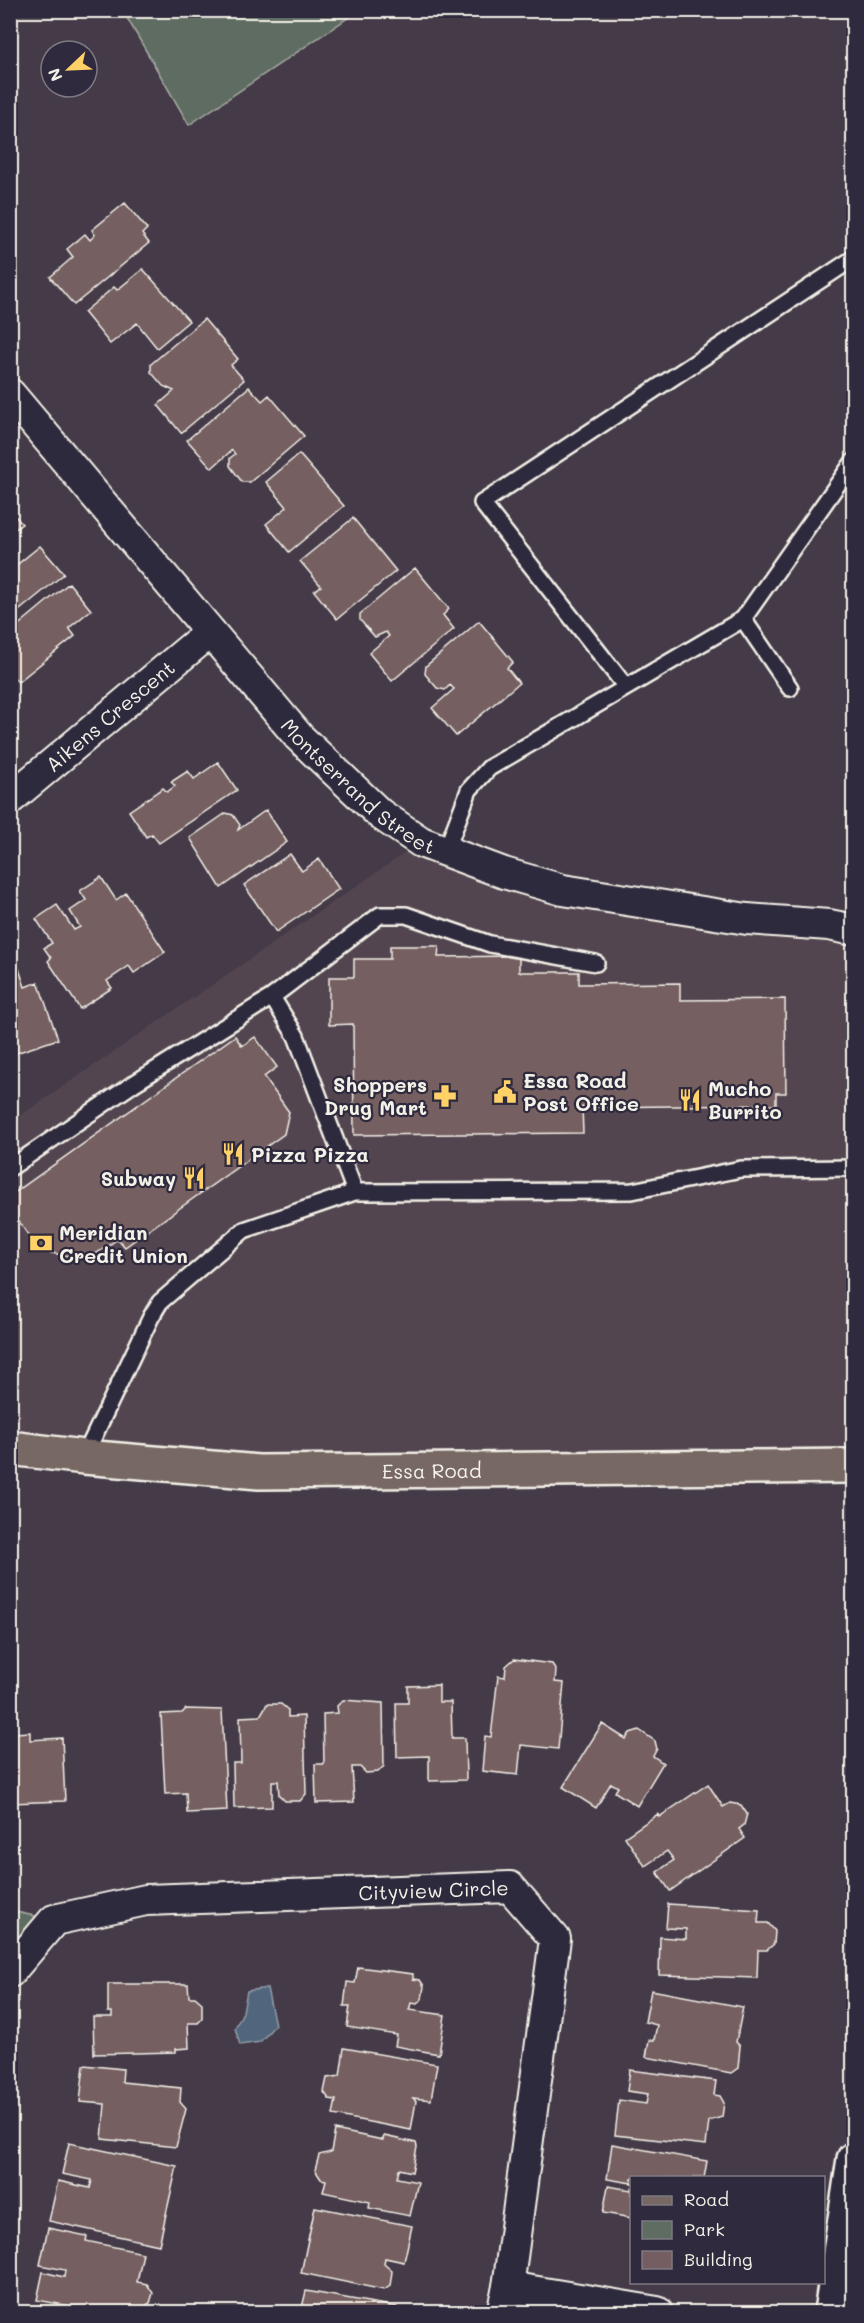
<svg xmlns="http://www.w3.org/2000/svg" width="864" height="2323" viewBox="0 0 864 2323" font-family="Mali,sans-serif">
  <rect width="100%" height="100%" fill="#443a48"/>
  <filter id="ink" filterUnits="userSpaceOnUse"><feTurbulence type="fractalNoise" baseFrequency=".0167" numOctaves="2"/><feDisplacementMap in="SourceGraphic" scale="12" xChannelSelector="R" yChannelSelector="G"/><feConvolveMatrix kernelMatrix="1 2 1 2 8 2 1 2 1" color-interpolation-filters="sRGB"/></filter>
  <g filter="url(#ink)">
    <path fill="#524550" d="M421 842 504 873 853 930V1466L259 1472 11 1448V1122Z"/>
    <path fill="#5f6c62" stroke="#aaaea5" stroke-width="1.5" d="M123 11H358L189 125Z
      M11 1911 54 1920 11 1972Z"/>
    <path fill="#51657c" stroke="#929da7" stroke-width="1.5" d="M267 1988 275 2025 260 2042 240 2045 235 2028 243 2012 247 1991Z"/>
    <path fill="#745e61" stroke="#f4f1e8" stroke-width="1.5" d="M125 203 147 229 142 234 149 243 74 305 50 277 73 257 67 249 85 234 90 240 95 235 92 230Z
      M143 269 189 321 157 348 137 323 110 344 84 312 114 287 117 290Z
      M204 319 238 359 231 365 244 380 181 433 158 405 174 391 163 386 151 372V364Z
      M249 387 262 401 269 395 304 436 250 482H242L230 466V458L235 454 232 450 212 468 187 440Z
      M299 454 344 506 289 552 266 524 287 507 266 482Z
      M10 510 22 524 10 533Z
      M353 518 396 571 337 619 314 591 321 586 300 561Z
      M40 546 64 574 10 618V559L14 567Z
      M415 568 449 609 443 615 454 629 392 681 369 653 389 636 386 632 375 637 360 620V614Z
      M69 583 91 610 69 628 75 636 18 682 10 673V632Z
      M479 621 513 662 507 668 519 683 456 736 432 708 454 689 450 685 445 690 437 688 425 674 426 666Z
      M218 762 237 790 159 843 152 834 146 837 129 811 163 788 167 792 175 786 171 782 188 771 194 779Z
      M266 810 287 842 221 888 190 838 226 813 233 815 240 825 238 830Z
      M290 854 302 871 319 859 339 889 276 932 244 885Z
      M101 877 116 900 126 893 165 952 134 973 129 966 107 981 112 988 80 1009 48 961 51 958 44 948 52 943 36 919 57 905 74 930 80 927 70 911 86 900 80 891Z
      M390 946H439L438 957 519 956V972H579V984L680 983V1000L785 999 786 1093H776V1105L582 1107 583 1133 354 1135 353 1024 329 1025V977H354V959H390Z
      M18 966 25 987 38 982 58 1039 10 1055V968Z
      M235 1036 242 1046 255 1037 277 1067 264 1077 289 1112 284 1134 125 1247 118 1239 88 1259 39 1251 10 1208V1196Z
      M514 1659 552 1664 556 1670 555 1682 564 1683 558 1749 521 1745 518 1775 482 1771 485 1736 491 1737 498 1676 505 1677 506 1666Z
      M439 1685V1702H451L452 1738H465L466 1780 429 1781V1756L397 1757 396 1703H408V1686Z
      M343 1700 383 1703 384 1766 378 1772 366 1773 360 1767H352L354 1802 316 1803 315 1764H324L323 1714 338 1713 337 1706Z
      M267 1704H281L288 1710V1717L304 1716 306 1794 300 1801H285L279 1795 278 1781H272V1807L234 1808 233 1763H241L240 1717 260 1716Z
      M186 1709 222 1710 227 1811 187 1813 186 1793 165 1794 161 1714 182 1713Z
      M13 1723 14 1733 30 1732V1740L62 1738 65 1801 10 1803V1724Z
      M602 1724 626 1739 630 1733 639 1730 655 1741 657 1749 653 1756 663 1763 637 1806 615 1792 618 1787 611 1783 596 1808 563 1787Z
      M708 1784 723 1807 730 1803 741 1805 747 1814 744 1825 739 1829 745 1838 670 1891 657 1872 674 1860 667 1851 645 1866 625 1837 658 1814 659 1817Z
      M668 1904 759 1910 758 1923H768L775 1931 774 1944 767 1950H758L757 1978 659 1975 660 1937 686 1939V1929L666 1928Z
      M358 1967 413 1974V1979L420 1980 424 1986 422 1999 417 2004 411 2003 409 2010 445 2015 439 2054 395 2046 397 2035 347 2027 350 2006H344L347 1982 355 1983Z
      M108 1984H188L189 1997H195L202 2003V2019L198 2023H188L189 2048 176 2049V2052L94 2054 93 2017H112V2012H108Z
      M651 1990 743 2007 736 2042 740 2046 738 2068 731 2073 646 2057 649 2040H654L657 2025 645 2022Z
      M344 2048 437 2064 431 2100 413 2098 416 2101 411 2130 333 2115 336 2100 329 2099 324 2092 327 2078 340 2076Z
      M84 2065 123 2069 122 2082 181 2088 180 2102 186 2109 176 2147 102 2139 105 2104 80 2102Z
      M630 2070 716 2081 714 2095 720 2096 724 2103 722 2117 709 2121 706 2145 615 2135 619 2100 646 2104 648 2094 627 2091Z
      M335 2130 383 2140 384 2136 416 2143 417 2147 412 2172 399 2169 397 2178 418 2182 410 2216 369 2208 370 2202 323 2192 326 2180 321 2179 315 2170 319 2155 331 2152Z
      M69 2143 177 2166 159 2245 49 2221 58 2181 90 2188 92 2180 62 2174Z
      M612 2144 707 2161 704 2178H632V2183L607 2179Z
      M608 2186 631 2190 632 2187V2218L603 2213Z
      M315 2207 412 2226 404 2262 385 2258 384 2264 392 2271 390 2286 384 2290 301 2273Z
      M48 2228 87 2236 86 2241 143 2253 137 2282 147 2284 153 2293 150 2303 142 2308 133 2306 131 2312H102L37 2300 43 2272 64 2277 65 2270 40 2265Z
      M306 2291 397 2307 396 2312H301Z"/>
    <g fill="none" stroke-linecap="round" stroke-linejoin="round">
      <g stroke="#f4f1e8" stroke-width="20">
        <path id="lane" d="M743 619 790 688
          M626 687 482 503 854 258
          M446 851 469 790 489 768 743 619 854 461
          M272 997 296 1036 355 1192
          M10 1168 133 1084 272 997 380 915H406L490 944 596 963
          M84 1457 151 1317 160 1302 244 1230 355 1192 632 1191 741 1169 854 1168"/>
      </g>
      <g stroke="#f4f1e8" stroke-width="34">
        <g id="street">
          <path id="s1" d="M10 394 299 737 380 814 421 842 504 873 563 890 747 919 829 925 854 930"/>
          <path id="s2" d="M10 799 210 632"/>
          <path id="s3" d="M10 1972 54 1920 146 1900 510 1887 555 1939 508 2287 502 2312"/>
          <path d="M508 2287 657 2312"/>
        </g>
      </g>
      <g stroke="#f4f1e8" stroke-width="38">
        <path id="secondary" d="M831 2312 854 2159"/>
      </g>
      <g stroke="#f4f1e8" stroke-width="38">
        <g id="primary">
          <path id="s4" d="M10 1448 84 1457 259 1472 854 1466"/>
        </g>
      </g>
      <use href="#lane" stroke="#2f2a3d" stroke-width="15"/>
      <use href="#street" stroke="#2f2a3d" stroke-width="30"/>
      <use href="#secondary" stroke="#2f2a3d" stroke-width="33"/>
      <use href="#primary" stroke="#776864" stroke-width="33"/>
    </g>
  </g>
  <defs>
    <g id="civic-bare" transform="scale(1.8)"><path d="M-.6-6.5H3V-4.5H.6V-3L4-1V1h2V6H-6V1h2V-1L-.6-3ZM-1.2 2.5V6h2.4V2.5Z" fill="#ffd166" stroke="#2f2a3d" stroke-width="2.5" paint-order="stroke"/></g>
    <g id="pharmacy-bare" transform="scale(1.8)"><path d="M-2-6h4v4h4v4h-4v4h-4v-4h-4v-4h4Z" fill="#ffd166" stroke="#2f2a3d" stroke-width="2.5" paint-order="stroke"/></g>
    <g id="restaurant-bare" transform="scale(1.8)"><path d="M-5-6h1v4h1v-4h1v4h1v-4h1v5L-1.5 .5V6h-2V.5L-5-1ZM5-6V6H3V1.5H1.5Q1.5-4 5-6Z" fill="#ffd166" stroke="#2f2a3d" stroke-width="2.5" paint-order="stroke"/></g>
    <g id="bank-bare" transform="scale(1.8)"><path d="M-6-4H6V4H-6ZM0-2.3a2.3 2.3 0 1 0 0 4.6a2.3 2.3 0 1 0 0-4.6Z" fill="#ffd166" stroke="#2f2a3d" stroke-width="2.5" paint-order="stroke"/></g>
  </defs>
  <g fill-rule="evenodd">
    <use href="#civic-bare" x="505" y="1092"/>
    <use href="#pharmacy-bare" x="445" y="1096"/>
    <use href="#restaurant-bare" x="690" y="1100"/>
    <use href="#restaurant-bare" x="233" y="1154"/>
    <use href="#restaurant-bare" x="194" y="1178"/>
    <use href="#bank-bare" x="41" y="1243"/>
  </g>
  <g text-anchor="middle" dominant-baseline="central" stroke-width="4.5" stroke-linejoin="round" paint-order="stroke">
    <g font-size="20" fill="#f4f1e8" stroke="#2f2a3d">
      <text stroke="none"><textPath href="#s2" startOffset="130">Aikens Crescent</textPath></text>
      <text stroke="none"><textPath href="#s1" startOffset="526">Montserrand Street</textPath></text>
      <text stroke="none"><textPath href="#s4" startOffset="423">Essa Road</textPath></text>
      <text stroke="none"><textPath href="#s3" startOffset="450">Cityview Circle</textPath></text>
    </g>
    <g font-size="20" font-weight="bold" fill="#f4f1e8" stroke="#2f2a3d" text-anchor="start">
      <text x="523" y="1080">Essa Road<tspan x="523" dy="23">Post Office</tspan></text>
      <text x="427" y="1084" text-anchor="end">Shoppers<tspan x="427" dy="23">Drug Mart</tspan></text>
      <text x="708" y="1088">Mucho<tspan x="708" dy="23">Burrito</tspan></text>
      <text x="251" y="1154">Pizza Pizza</text>
      <text x="176" y="1178" text-anchor="end">Subway</text>
      <text x="59" y="1232">Meridian<tspan x="59" dy="23">Credit Union</tspan></text>
    </g>
  </g>
  <rect width="864" height="2323" fill="none" stroke="#2f2a3d" stroke-width="36"/>
  <rect x="18" y="18" width="828" height="2287" fill="none" stroke="#f4f1e8" stroke-width="2" filter="url(#ink)"/>
  <rect x="630" y="2176" width="195" height="108" fill="#2f2a3d" stroke="#7e7a81" stroke-width="1.5"/>
  <rect x="642" y="2196" width="30" height="9" fill="#776864" stroke="#7e7a81" stroke-width="1.5"/>
  <text x="684" y="2206" font-size="18" fill="#f4f1e8">Road</text>
  <rect x="642" y="2221" width="30" height="18" fill="#5f6c62" stroke="#7e7a81" stroke-width="1.5"/>
  <text x="684" y="2236" font-size="18" fill="#f4f1e8">Park</text>
  <rect x="642" y="2251" width="30" height="18" fill="#745e61" stroke="#7e7a81" stroke-width="1.5"/>
  <text x="684" y="2266" font-size="18" fill="#f4f1e8">Building</text>
  <g transform="translate(69 69) rotate(247)"><circle r="28" fill="#2f2a3d" stroke="#7e7a81" stroke-width="1.5"/>
  <path d="M0-4.5L10 22L0 15L-10 22Z" fill="#ffd166"/>
  <text y="-9" font-size="16" font-weight="bold" text-anchor="middle" fill="#f4f1e8">N</text>
  </g>
</svg>
